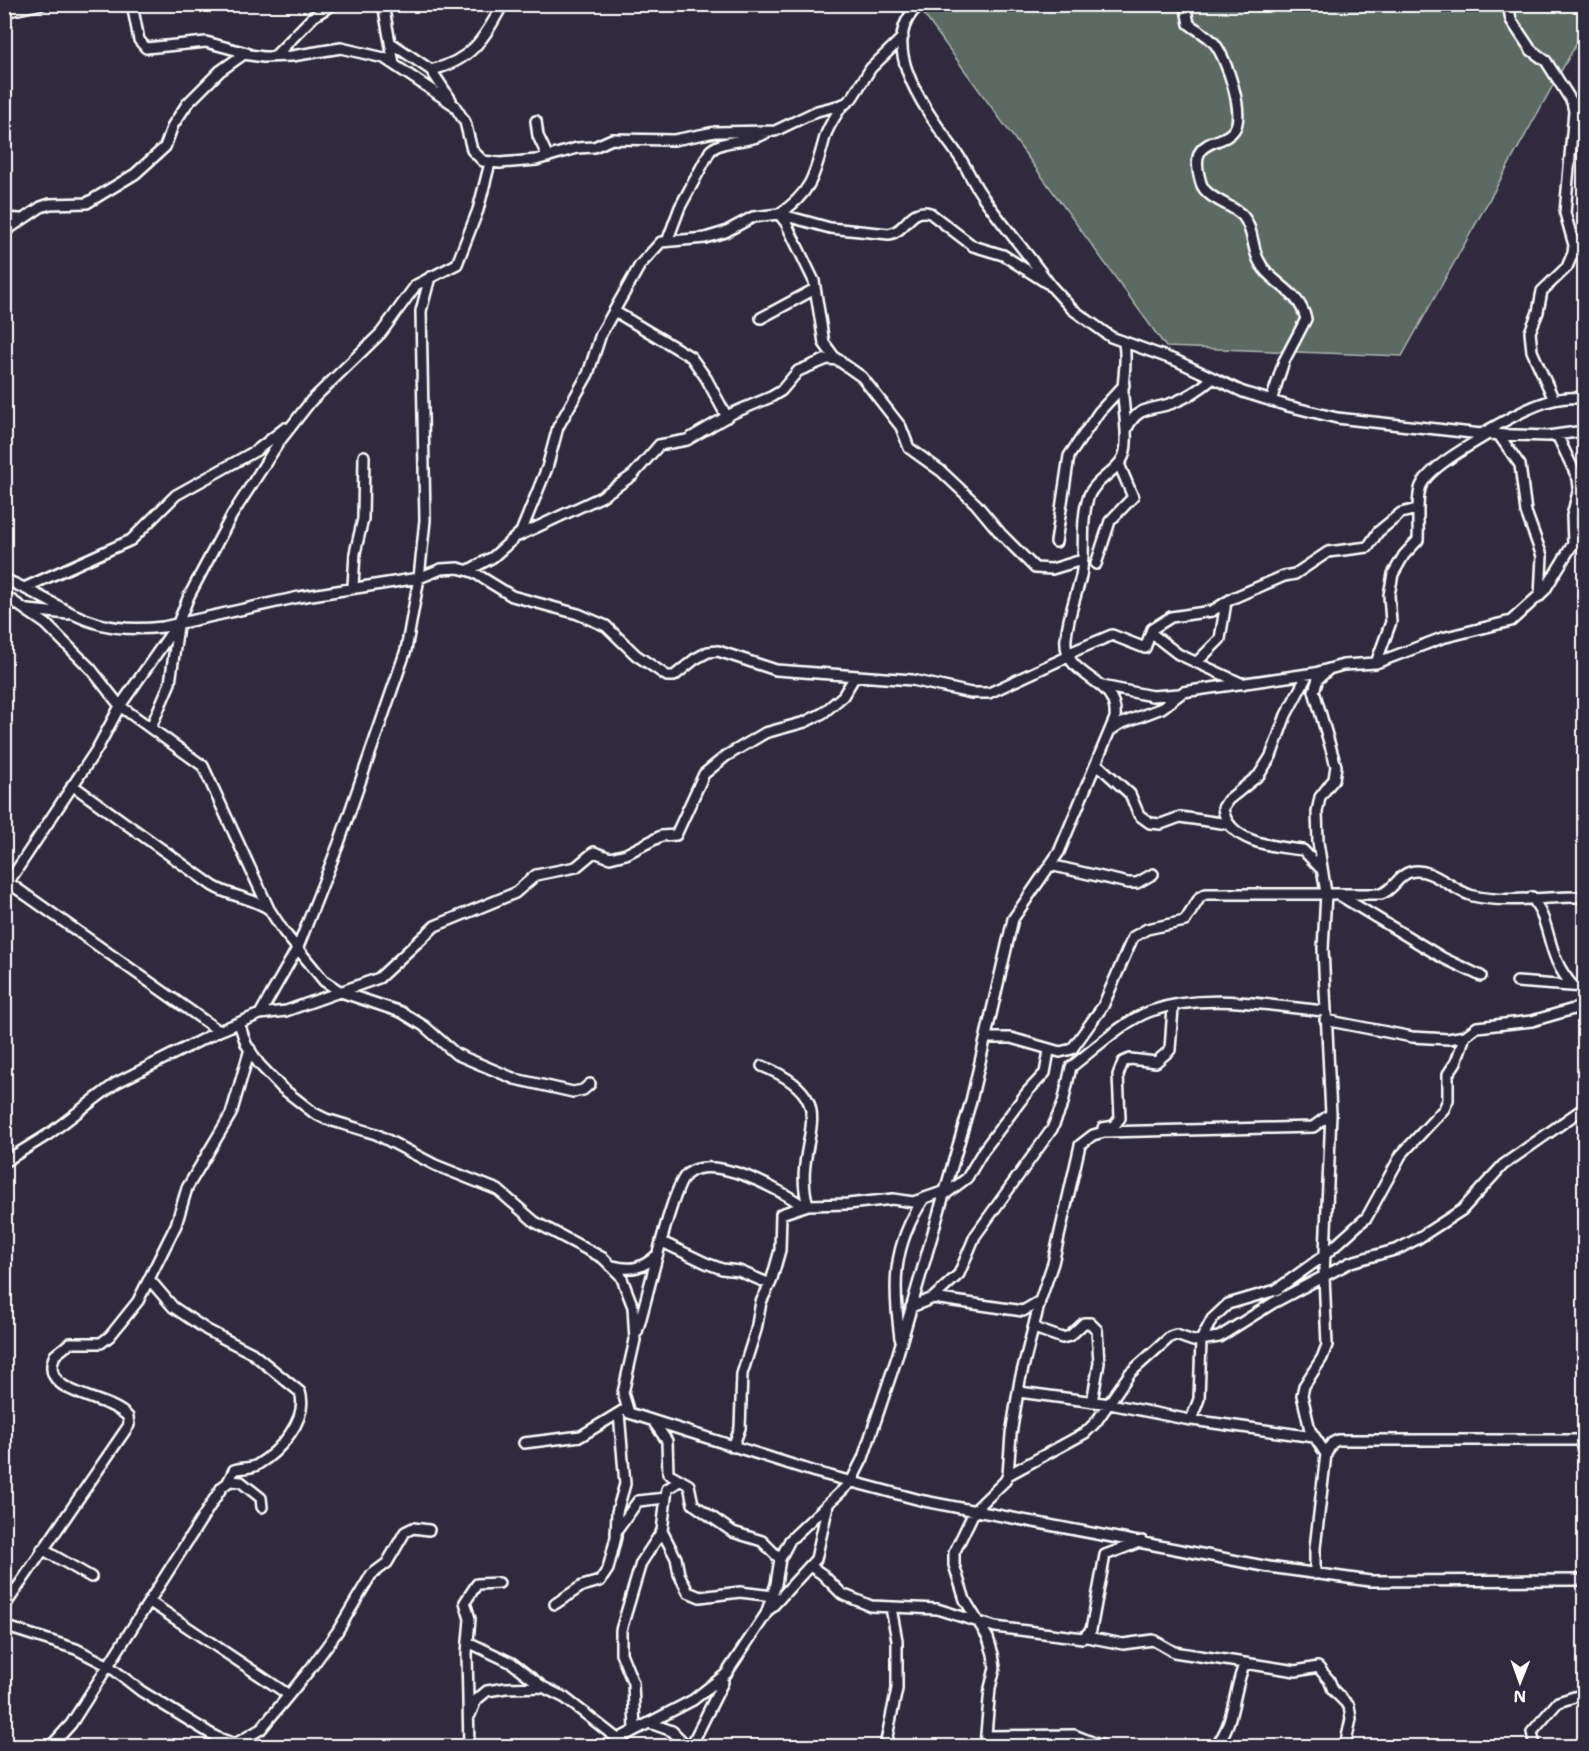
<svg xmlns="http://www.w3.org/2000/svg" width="1589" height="1751" viewBox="0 0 1589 1751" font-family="'Shantell Sans',sans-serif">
  <rect width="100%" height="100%" fill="#2f2a3d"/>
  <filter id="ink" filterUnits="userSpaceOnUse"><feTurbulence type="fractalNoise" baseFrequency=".0167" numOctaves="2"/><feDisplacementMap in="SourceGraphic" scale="12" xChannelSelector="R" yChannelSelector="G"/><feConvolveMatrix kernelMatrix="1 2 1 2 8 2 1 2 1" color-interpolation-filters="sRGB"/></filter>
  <g filter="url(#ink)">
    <path fill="#5b6b63" stroke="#adb5b1" stroke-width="1.5" d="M1584 4V30L1402 356 1166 347 917 5Z"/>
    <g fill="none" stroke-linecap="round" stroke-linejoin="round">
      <g stroke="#fff" stroke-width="14">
        <path id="minor" d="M132 4 139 40 146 48 206 42 247 53
          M383 4 394 64
          M921 4C869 44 936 123 960 158 968 170 973 183 981 194 1003 226 1029 255 1051 286L1072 309 1111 337 1177 361 1243 392 1288 406 1337 418 1481 434 1548 436 1584 431
          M1185 4 1189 24C1197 30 1209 36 1215 44 1226 58 1246 114 1234 130 1222 148 1186 134 1201 183 1206 199 1232 204 1243 216 1253 228 1252 246 1258 259 1269 284 1298 288 1306 319L1284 361 1271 401
          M1508 4 1511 20 1531 50 1546 61 1572 102 1574 111 1565 213 1574 245 1573 253 1567 267 1542 291 1538 312 1530 332 1532 351 1554 400
          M4 12 42 4
          M391 43 431 70 451 100
          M275 56 314 16 334 4
          M431 70C471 61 484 39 503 4
          M843 104C837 114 828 126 825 137 815 173 812 193 779 214L786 223 814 281 824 343 835 358 862 377 901 427 909 448 941 471 976 504 1001 534 1035 568 1052 569 1082 560
          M536 121 538 136 548 157
          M4 218 20 219
          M4 232 41 207 50 204 87 203 135 174 165 147 173 125 187 104 220 71 244 54 263 57 292 56 341 48 384 58 454 105 465 122 472 150 483 161 500 163 536 160 577 148 594 147 612 139 674 140 715 132 775 131 817 111 845 104 852 98 871 68 903 37
          M668 239 680 207 710 151C723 138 748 144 766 133
          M614 311 691 357 706 378 727 417
          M761 318 815 289
          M1127 428C1139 404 1154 411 1175 402 1190 396 1200 389 1212 379
          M1483 433C1512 417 1550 392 1584 399
          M1498 434 1520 465 1526 512 1542 556 1540 596
          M1557 435 1578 479 1579 488 1572 516 1573 544
          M518 536 601 497 633 475 659 445 687 440 733 413 771 397 781 391 798 371 827 359 839 360
          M1056 542 1069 456 1099 412 1124 385
          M1096 564 1110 521 1133 497 1119 464
          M469 570 493 557 521 532 547 468 558 427 588 374 601 334 640 265 661 242 705 238 725 232 753 217 779 214 830 228 889 234C907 231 909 207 930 213L973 246 1003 255 1047 283
          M4 579C70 606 84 636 163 627L299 597 419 578 441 569 458 568 473 572 512 596 578 614 606 626 636 655 667 676H674L695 659 708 652 718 651 776 670 912 680 971 693H989L1069 656
          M353 586 355 553 363 519 364 456
          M24 588 131 540 176 495 257 450 285 428
          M4 595 46 624 91 669 120 706 203 766 269 909 284 932 324 981 341 992 401 1012 424 1026 456 1054 515 1079 573 1092 583 1090 590 1084
          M28 610 68 614
          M1151 633 1178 654 1243 684
          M1067 654 1112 635 1145 648 1152 629 1171 617 1212 611 1233 598 1284 576 1295 574 1328 552 1368 547 1378 532 1401 513 1417 509
          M1197 662 1220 639 1226 602
          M1376 663 1391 622 1389 595 1393 574 1404 555 1418 540C1419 523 1416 506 1420 489 1425 469 1471 445 1488 434
          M1308 674 1286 715 1271 756 1259 775 1228 800 1223 808C1227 843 1276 847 1303 850L1320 868
          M1102 686 1152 696 1179 694
          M151 727 170 683 178 626
          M1111 730 1120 724 1162 708 1183 692 1315 673 1343 665 1376 663 1442 638 1511 621 1545 590 1571 547 1584 532
          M1097 764 1130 794 1139 815 1150 823 1161 824 1180 817 1228 824
          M72 785 213 886C231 897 251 897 269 909
          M1050 865 1128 883H1137L1153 874
          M9 883 219 1031
          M4 889 97 749 120 706 178 623 189 596 232 515 279 442 311 401 381 333 416 285 457 264 478 210 490 163
          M1339 895 1443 958 1481 976
          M1532 897C1554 929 1545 955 1573 986
          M1517 982 1584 987
          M260 1014 298 947 339 843 406 650 419 578 425 520 421 311 430 277
          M1325 1020 1412 1037 1448 1039 1465 1036 1477 1027 1532 1021 1584 1006
          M239 1023 246 1044 259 1064 282 1088 314 1113 326 1119 376 1134 435 1165 498 1190 535 1222 603 1258 621 1276 633 1307 635 1340 623 1393 629 1413 815 1472 924 1501 1269 1567 1370 1581 1584 1580
          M986 1038H1011L1060 1052 1072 1049 1103 1006 1133 937 1147 929 1185 921 1200 897 1206 894H1381C1394 890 1398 875 1410 872 1432 866 1452 891 1473 896 1508 904 1549 896 1584 897
          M762 1066C851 1102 789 1141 808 1205
          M1103 1128 1114 1126 1120 1118 1118 1075 1123 1062 1130 1059 1156 1062 1170 1050 1173 1007
          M4 1162 49 1134 116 1083 219 1031 260 1014 286 1011 379 978 435 926 515 893 536 875 576 867 594 852 610 858 626 854 661 836 676 835 704 774 726 756 765 733 805 722 823 713 843 696 854 678
          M943 1196 967 1178 983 1151 1028 1091 1045 1073 1049 1051
          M662 1242 706 1263 722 1269 739 1271 770 1284
          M613 1266C632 1271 643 1268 657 1255
          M149 1279 173 1307 207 1330 252 1353 300 1392C309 1419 279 1452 257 1465 250 1469 242 1467 234 1470L228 1482
          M933 1298 1023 1311 1040 1301
          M911 1307 933 1298 959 1274 975 1236 1052 1129 1063 1103 1071 1067C1093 1050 1125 1020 1151 1011 1206 992 1269 1006 1325 1011
          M1034 1328 1062 1338 1070 1336 1084 1323H1090L1097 1330 1099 1363 1092 1402
          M637 1332C646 1305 671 1187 687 1174 713 1153 781 1190 803 1206
          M900 1338C893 1285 892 1247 923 1200
          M1019 1392 1110 1404 1185 1419 1314 1437
          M1191 1420 1199 1399 1201 1340 1212 1319 1228 1304 1276 1290 1325 1255 1367 1217 1401 1155 1444 1109 1448 1100V1074L1456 1062 1465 1036
          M653 1421 667 1441 668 1473 689 1485 693 1504 733 1532 762 1541 780 1559
          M524 1443 581 1436 622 1411
          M733 1447 740 1428 742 1374 756 1330 761 1302 771 1282 780 1250 781 1214 808 1205 848 1204 893 1199 913 1202 945 1191
          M1326 1454 1332 1443 1338 1440H1584
          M1008 1475 1085 1433 1096 1422 1130 1373 1170 1337 1176 1335 1193 1341 1219 1337 1273 1303 1351 1262 1398 1249 1417 1239 1462 1210 1503 1165 1584 1108
          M681 1480 667 1489 662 1531 676 1558 679 1574 688 1592 700 1597 740 1592 773 1596
          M616 1532 638 1501 666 1498
          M42 1549 91 1577
          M810 1566 822 1574 842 1594 871 1606 937 1609 995 1627 1083 1638 1091 1630 1105 1555 1142 1541
          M1315 1574V1548L1326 1454 1310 1430 1302 1395 1304 1386 1322 1358 1327 1345 1324 1276 1331 1114 1323 949 1326 893 1318 842 1317 812 1320 797 1334 779 1336 766 1314 691 1318 679 1328 670
          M150 1602 289 1695
          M555 1604 582 1586 600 1581 608 1569 616 1537 617 1512 625 1484 619 1413
          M4 1607 129 1425 128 1417C111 1395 36 1396 55 1355L70 1343H101L110 1336 138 1301 176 1225 187 1188 231 1114 250 1049
          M770 1609 816 1559 828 1505
          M4 1626 76 1649 109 1666 141 1691 216 1737 240 1746
          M1087 1637 1123 1644 1153 1640 1174 1652 1296 1671 1318 1667 1329 1680 1333 1690 1349 1706 1351 1719 1345 1746
          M468 1642 512 1663 543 1687
          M470 1715 476 1700 487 1691 506 1688 543 1687 565 1698 619 1740
          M650 1723 672 1731 687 1746
          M635 1730 633 1683 621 1653V1630L641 1563 662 1531
          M986 1736 1074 1735 1102 1746
          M235 1744 261 1729 311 1668 337 1632 371 1575 387 1563 405 1532 413 1528 429 1530
          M51 1746 71 1724 222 1487 230 1481 241 1482 261 1498 262 1507
          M469 1746 467 1653 470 1619 465 1602 477 1584 499 1583
          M616 1746 622 1737 693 1700 726 1674 766 1614 776 1584 780 1559 790 1540 851 1482 863 1458 897 1357 971 1101 1013 919 1059 852 1115 718C1119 675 1062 681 1066 638 1068 616 1076 597 1081 576 1086 551 1080 523 1088 498 1093 482 1112 474 1121 461 1132 446 1122 407 1123 389 1124 372 1127 360 1124 343
          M691 1746 723 1682
          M885 1746 897 1689V1640L891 1608
          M985 1746 990 1688 995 1668 993 1654 988 1638 965 1600 954 1565V1553L975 1510 1005 1481 1008 1475 1011 1434 1020 1380 1040 1301 1053 1263 1080 1145 1093 1135 1104 1132 1313 1127 1331 1114
          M1215 1746C1235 1726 1233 1688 1245 1663
          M1535 1746 1532 1732 1558 1702 1584 1694"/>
      </g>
      <use href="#minor" stroke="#2f2a3d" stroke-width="9"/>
    </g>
  </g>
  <rect width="1589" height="1751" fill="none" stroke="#2f2a3d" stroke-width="24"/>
  <rect x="12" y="12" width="1565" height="1727" fill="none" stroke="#fff" stroke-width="2" filter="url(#ink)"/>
  <g transform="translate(1520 1682) rotate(181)" stroke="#2f2a3d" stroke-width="4.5" paint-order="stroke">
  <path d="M0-4.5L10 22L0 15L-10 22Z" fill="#ffffff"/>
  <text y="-9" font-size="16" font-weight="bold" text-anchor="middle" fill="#ffffff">N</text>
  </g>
</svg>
